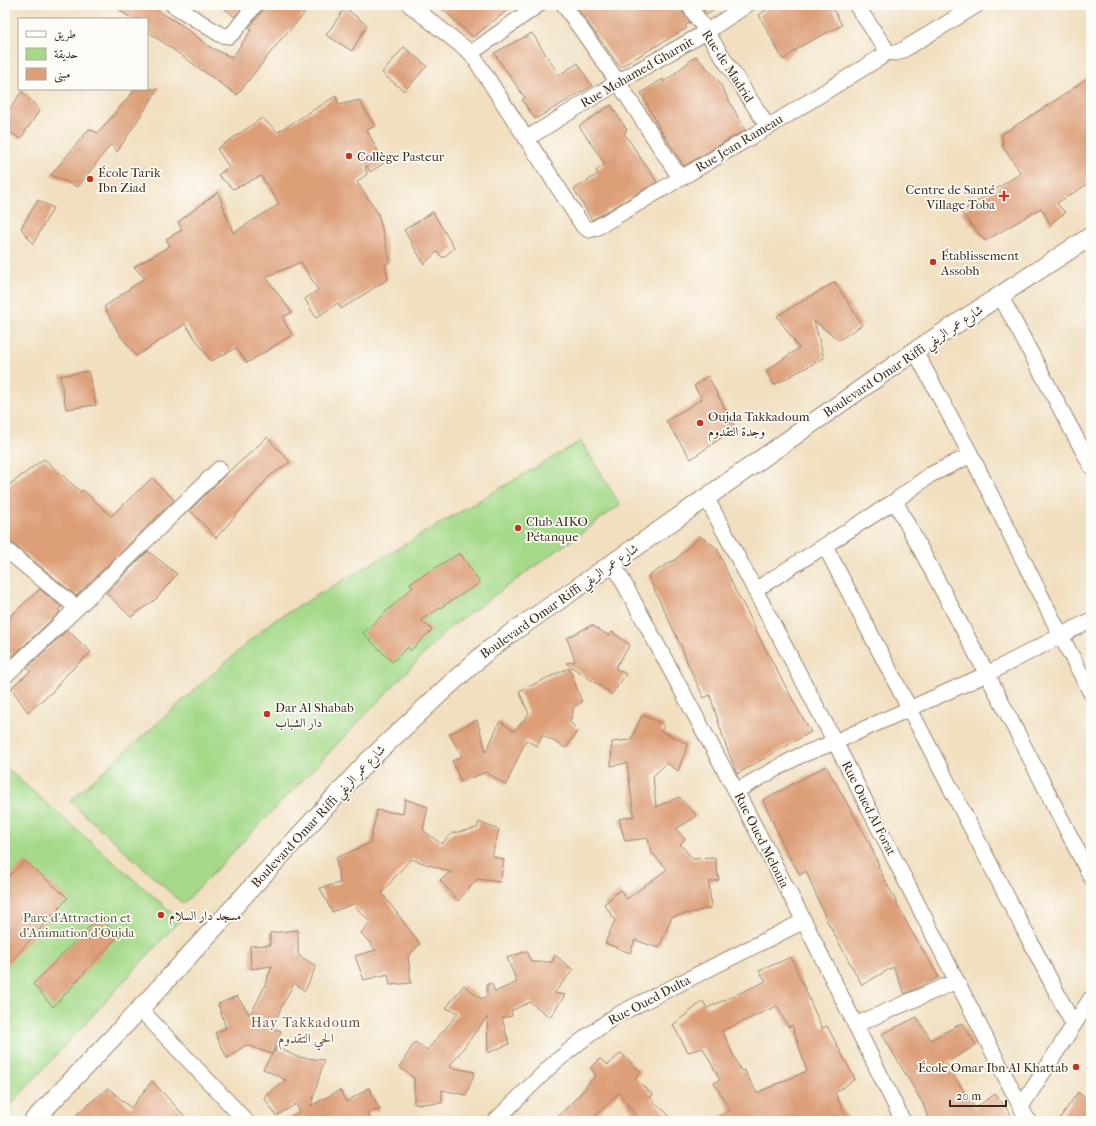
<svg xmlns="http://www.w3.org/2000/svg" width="1096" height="1126" viewBox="0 0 1096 1126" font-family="'IM FELL French Canon',Amiri,serif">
  <rect width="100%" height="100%" fill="#fdfcf7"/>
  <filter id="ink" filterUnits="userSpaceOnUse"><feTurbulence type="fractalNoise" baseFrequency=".025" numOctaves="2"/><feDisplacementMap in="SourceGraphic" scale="8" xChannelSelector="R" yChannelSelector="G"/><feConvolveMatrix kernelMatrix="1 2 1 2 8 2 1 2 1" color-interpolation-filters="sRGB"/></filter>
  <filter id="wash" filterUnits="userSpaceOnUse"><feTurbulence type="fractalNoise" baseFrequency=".012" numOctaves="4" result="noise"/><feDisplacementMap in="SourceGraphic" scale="16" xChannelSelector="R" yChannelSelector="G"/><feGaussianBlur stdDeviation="0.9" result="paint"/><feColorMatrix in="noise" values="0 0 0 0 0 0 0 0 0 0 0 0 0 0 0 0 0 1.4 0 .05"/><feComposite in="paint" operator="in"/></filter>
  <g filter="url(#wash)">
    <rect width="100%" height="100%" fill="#f1dfc0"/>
    <path fill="#a6da8a" stroke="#708254" d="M581 441 620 505 449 628 183 904 70 801 270 623Z
      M5 767 180 920 5 1111Z"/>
    <g id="blocks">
      <path fill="#dd9f78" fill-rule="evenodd" d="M113 5H149L183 26 208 46 232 58 251 30 249 28 262 11 264 5H309L301 18 282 38 237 95 147 31V19H132Z
        M220 5H244L235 17Z
        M438 5H514L473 37Z
        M575 5H680L681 10 690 23 685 26 687 28 620 67Z
        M700 5H722L706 14Z
        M773 5H831L842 25 801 46 783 60 759 15Z
        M345 8 367 25 352 51 326 35Z
        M532 33 559 75 578 63 592 86 535 119 522 100 525 98 494 53Z
        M404 47 427 66 404 91 382 73Z
        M696 56 718 80 745 130 684 166 660 129 641 93 663 79 664 82Z
        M1091 75V182L1057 203 1065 213 1050 224 1041 208 985 241 961 212 1021 173 1003 147 1002 134 1064 95Z
        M136 89H158L117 152 111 144 78 187 51 175 89 129 98 133Z
        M22 91 40 110 20 139 5 129V116Z
        M336 96 339 105 359 100 375 126 367 130 384 163 370 172 367 166 365 167 367 174 357 182 378 213 390 261 385 265 388 279 341 309 338 303 316 318 305 299 318 290 301 262 266 277 292 313 282 317 292 335 247 363 236 348 211 361 185 324 136 356 120 335 104 307 145 278 134 267 170 246 166 239 182 230 178 222 218 192 233 233 279 204 261 176 233 189 218 175 229 167 217 149 262 118 278 132Z
        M611 105 627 130 624 133 657 182 592 220 574 189 598 174 596 171 605 164 579 126Z
        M38 200 53 208 33 244 21 228Z
        M433 212 454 248 443 258 437 252 424 264 404 230Z
        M835 282 862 325 839 340 814 321 824 358 774 385 766 371 799 348 777 316Z
        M88 371 96 405 66 409 60 376Z
        M708 376 735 428 691 459 666 421 702 399 694 386Z
        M267 437 290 462 270 476 216 538 190 510 227 473 246 457Z
        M44 459 81 492 83 490 111 516 152 478 174 500 76 596 11 542 5 540V488Z
        M700 536 717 548 735 590 748 613 758 635 796 706 811 732 737 774 725 743 710 695 704 698 689 667 682 648 648 576 676 559Z
        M148 551 177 574 156 599 131 617 106 593Z
        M460 553 480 583 421 620 432 630 410 651 408 647 392 662 363 633 413 587 410 583Z
        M40 589 62 607 58 610 60 612 13 656 5 650V621Z
        M592 625 609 636 612 632 630 645 615 668 626 674 612 694 566 663 575 661 567 638Z
        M67 630 91 652 68 673 52 692 28 712 11 688 31 671 27 668Z
        M569 668 582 702 574 707 570 722 578 730 566 748 542 735 537 746 526 740 506 785 486 772 461 782 452 761 462 756 449 734 477 720 486 752 500 721 514 731 529 714 519 691Z
        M642 715 665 725 661 731 688 744 678 771 667 763 653 776 656 807 679 797 697 816 676 829 685 839 680 844 693 859 715 858 719 880 709 882 711 908 672 917 659 948 635 940 630 953 605 943 615 920 604 904 620 890 627 899 667 869 651 852 648 838 625 841 619 819 634 816 627 763 611 766 612 742 631 740Z
        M826 766 867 838 879 865 878 866 910 929 939 977 905 994 893 967 862 985 826 919 806 871 800 875 787 853 763 800Z
        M405 799 428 807 423 830 441 844 453 833 477 828 479 822 499 830 492 856 504 860 500 882 477 879 458 901 440 880 451 872 411 859 399 872 382 893 420 944 408 956 411 983 390 985 388 974 364 980 355 956 376 950 361 933 370 922 353 904 332 912 320 888 340 883 336 858 370 843 377 810 403 814Z
        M25 861 68 898 5 968V880Z
        M98 918 119 935 53 1007 33 984Z
        M298 930V955L316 966 305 991 294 983 283 1004 272 1028 281 1031 272 1054 277 1047 297 1057 324 1060 311 1106 340 1090 346 1102 369 1088 380 1110 368 1112 370 1121H283L300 1112 296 1104 276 1116 264 1097 286 1080 263 1069 272 1054 246 1045 227 1058 215 1033 226 1028 218 1004 237 996 250 1015 262 992 272 966 251 969 250 946 270 945V933Z
        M527 951 531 962H552L555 955 573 970 554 993 565 995 550 1017 530 1002 511 1011 512 1016 502 1018 509 1044 488 1053 487 1017 449 1067 475 1072 466 1095 442 1090V1103L414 1104V1078L399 1067 415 1042 427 1050 445 1029 458 1013 446 1008 464 985 481 999 487 996V984H492L495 992 517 982 507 958Z
        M791 957 822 1028 827 1026 855 1079 835 1093 849 1121H716L730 1110 714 1083 720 1080 703 1048 688 1052 673 1025 703 1001 707 1008 766 981 759 971ZM777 1006 788 1027 792 1025 807 1071 757 1093 744 1070 741 1071 722 1031Z
        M917 1017 931 1040 962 1023 976 1045 946 1063 975 1108 995 1094 1016 1121H929L923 1104 882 1034Z
        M621 1053 641 1072 635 1079 653 1095 650 1098 675 1121H640L619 1093 590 1121H554L580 1094 596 1075 591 1068 600 1059 608 1065Z
        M152 1081 189 1121H69L108 1088 131 1108Z
        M1078 1092 1091 1104V1121H1058Z"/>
    </g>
  </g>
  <g filter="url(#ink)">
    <use href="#blocks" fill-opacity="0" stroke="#96846f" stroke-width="1"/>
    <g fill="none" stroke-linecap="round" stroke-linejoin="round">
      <g stroke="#96846f" stroke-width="17">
        <path id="minor" d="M173 5 221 35 229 36 234 32 255 5
          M410 5 471 53 583 226 589 230 596 228 768 127 881 57 887 52
          M564 5 618 82 680 178
          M689 5 768 127
          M856 5 884 46 887 52
          M887 52 896 53 903 50 977 5
          M471 53 538 5
          M526 139 618 82 706 32 747 5
          M1000 295 1091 466
          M915 351 971 455 1061 636 1091 693
          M706 497 835 742 1028 1121
          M895 501 987 674 1091 877
          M825 546 1073 1024
          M5 549 77 608
          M613 563 736 791 804 921 903 1121
          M755 590 895 501 930 475 971 455
          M5 676 77 608 219 469
          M736 791 799 756 835 742 987 674 1091 620
          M140 1009 246 1121
          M855 1025 957 981
          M1021 1107 1091 998
          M495 1121 553 1064 581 1041 615 1016 804 921"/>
      </g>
      <g stroke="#96846f" stroke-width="20">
        <path id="tertiary" d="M33 1121 140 1009 366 763 446 688 485 653 510 634 613 563 915 351 1091 236"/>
      </g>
      <use href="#minor" stroke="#fff" stroke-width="15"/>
      <use href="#tertiary" stroke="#fff" stroke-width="18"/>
    </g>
  </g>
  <g fill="#c8321e" stroke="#fdfcf7" stroke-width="1.5">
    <circle cx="349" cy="156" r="4"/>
    <circle cx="90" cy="179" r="4"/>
    <path d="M1002 190h4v4h4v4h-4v4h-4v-4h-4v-4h4z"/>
    <circle cx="933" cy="262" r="4"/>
    <circle cx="700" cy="423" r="4"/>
    <circle cx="518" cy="528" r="4"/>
    <circle cx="267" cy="714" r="4"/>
    <circle cx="161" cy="915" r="4"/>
    <circle cx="1076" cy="1067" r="4"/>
  </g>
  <g text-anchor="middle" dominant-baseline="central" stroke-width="3.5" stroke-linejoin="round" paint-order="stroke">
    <g font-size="13" fill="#3b2a1e" stroke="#fdfcf7">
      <text transform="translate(728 66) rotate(57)">Rue de Madrid</text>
      <text transform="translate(637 72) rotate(-30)">Rue Mohamed Gharnit</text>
      <text transform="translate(739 143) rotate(-31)">Rue Jean Rameau</text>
      <text transform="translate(903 361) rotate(-34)">Boulevard Omar Riffi شارع عمر الريفي</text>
      <text transform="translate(559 601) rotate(-35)">Boulevard Omar Riffi شارع عمر الريفي</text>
      <text transform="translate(869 808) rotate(63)">Rue Oued Al Forat</text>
      <text transform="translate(318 816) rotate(-47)">Boulevard Omar Riffi شارع عمر الريفي</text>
      <text transform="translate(762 840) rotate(63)">Rue Oued Melouia</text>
      <text transform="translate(649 1000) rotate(-28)">Rue Oued Dulta</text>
    </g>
    <g font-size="13" fill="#3b2a1e" stroke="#fdfcf7" text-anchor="start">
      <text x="357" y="156">Collège Pasteur</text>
      <text x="98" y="172">École Tarik<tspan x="98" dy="15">Ibn Ziad</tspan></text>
      <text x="995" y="189" text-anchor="end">Centre de Santé<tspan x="995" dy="15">Village Toba</tspan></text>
      <text x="941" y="255">Établissement<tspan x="941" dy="15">Assobh</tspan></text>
      <text x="708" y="416">Oujda Takkadoum<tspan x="708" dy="15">وجدة التقدوم</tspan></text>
      <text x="526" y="521">Club AIKO<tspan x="526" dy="15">Pétanque</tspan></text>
      <text x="275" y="707">Dar Al Shabab<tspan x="275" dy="15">دار الشباب</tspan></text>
      <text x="169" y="915">مسجد دار السلام</text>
      <text x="1068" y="1067" text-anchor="end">École Omar Ibn Al Khattab</text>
    </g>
    <g font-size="13" fill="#565639" stroke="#fdfcf7">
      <text x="77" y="917">Parc d'Attraction et<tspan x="77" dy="15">d'Animation d'Oujda</tspan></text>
    </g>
    <g font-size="14" letter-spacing="1" fill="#74533e" stroke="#fdfcf7">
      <text x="306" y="1022">Hay Takkadoum<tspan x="306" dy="16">الحي التقدوم</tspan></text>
    </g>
  </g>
  <rect width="1096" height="1126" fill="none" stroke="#fdfcf7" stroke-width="20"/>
  <rect x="18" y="18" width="130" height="72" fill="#fdfcf7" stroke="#afa8a0"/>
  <rect x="26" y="31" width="20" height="6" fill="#ffffff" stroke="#afa8a0"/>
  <text x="54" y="38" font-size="12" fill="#3b2a1e">طريق</text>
  <rect x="26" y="48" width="20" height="12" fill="#a6da8a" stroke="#afa8a0"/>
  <text x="54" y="58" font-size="12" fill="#3b2a1e">حديقة</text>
  <rect x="26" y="68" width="20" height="12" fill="#dd9f78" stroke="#afa8a0"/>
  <text x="54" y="78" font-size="12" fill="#3b2a1e">مبنى</text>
  <path d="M950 1100v6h56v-6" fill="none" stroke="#3b2a1e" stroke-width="2"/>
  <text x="956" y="1100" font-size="12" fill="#3b2a1e" stroke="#fdfcf7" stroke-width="3" paint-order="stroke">20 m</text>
</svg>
